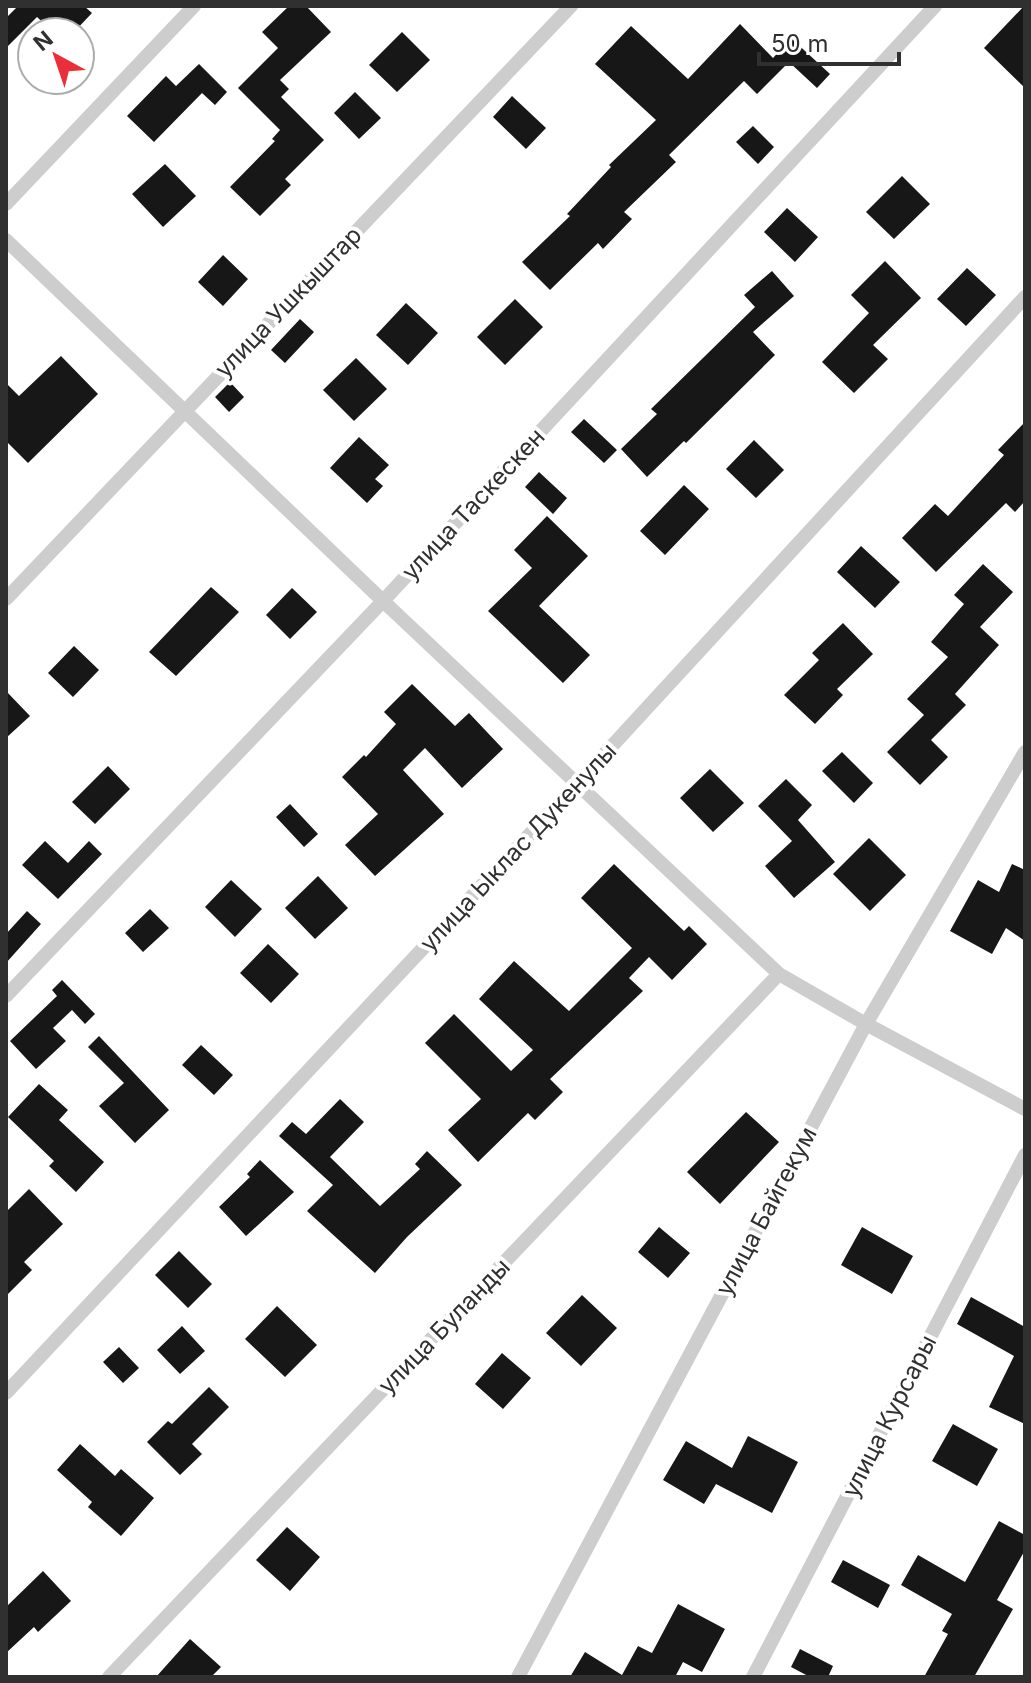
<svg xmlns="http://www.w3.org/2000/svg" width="1031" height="1683" viewBox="0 0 1031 1683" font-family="Inter,sans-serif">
  <rect width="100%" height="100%" fill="#fff"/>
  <path fill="#171717" d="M18 6H84L92 13 74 32H53L37 17 6 48V18Z
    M289 6H306L331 32 280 80 289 89 281 97 324 140 285 179 291 185 260 216 230 187 275 141 272 139 280 130 238 88 278 48 262 32Z
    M1024 6H1025V88L984 48Z
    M740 24 773 58 791 38 830 74 817 88 789 62 757 94 744 81 669 155 676 162 624 212 632 219 603 249 598 243 550 290 522 262 570 216 567 214 611 167 609 165 656 120 595 64 631 26 688 79Z
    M402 32 430 60 397 92 369 65Z
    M199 64 227 92 215 105 202 93 154 142 127 116 166 76 176 86Z
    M355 92 381 118 359 139 334 113Z
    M512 96 546 128 526 149 493 117Z
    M753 126 774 147 758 164 736 142Z
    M165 164 196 196 163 227 132 194Z
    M902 176 930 204 894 239 866 212Z
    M787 208 818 237 795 262 764 232Z
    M223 255 248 279 223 306 198 282Z
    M885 261 921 298 873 345 888 359 854 393 822 362 869 313 851 295Z
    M967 268 996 295 966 326 937 299Z
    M772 271 794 296 753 332 775 355 686 443 684 441 647 477 621 449 657 414 651 409 755 307 744 295Z
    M515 299 543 327 505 365 477 337Z
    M406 303 438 333 408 365 376 335Z
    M300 319 314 332 285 363 271 350Z
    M61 356 98 394 28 463 6 441V383L19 396Z
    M356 358 387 389 354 421 323 390Z
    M230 382 244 397 229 412 215 397Z
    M584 419 617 450 604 463 571 432Z
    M1025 422V501L1015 512 1006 503 936 572 902 538 935 504 948 516 1004 455 998 450Z
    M359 437 389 465 375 479 383 486 367 503 330 468Z
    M754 440 784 470 756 498 726 469Z
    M539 472 567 498 553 514 525 487Z
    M684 485 709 509 665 555 640 531Z
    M547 516 588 556 539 606 590 655 563 683 488 611 532 568 514 550Z
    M861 546 900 582 875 608 837 572Z
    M983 564 1013 592 980 627 999 645 955 694 966 705 931 740 948 757 920 785 887 752 924 715 907 699 948 657 931 642 964 604 954 595Z
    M211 587 239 612 176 676 149 652Z
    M292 588 317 612 290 639 266 615Z
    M843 623 873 654 837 689 843 695 815 724 784 695 819 660 812 653Z
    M74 646 99 670 73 697 48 673Z
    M412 684 455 726 469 713 503 749 462 788 425 748 403 770 444 814 375 876 345 845 378 814 342 777 364 755 366 757 396 724 384 712Z
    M6 691 30 716 6 738Z
    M842 752 873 783 854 803 822 771Z
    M108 766 130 789 95 824 72 802Z
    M710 769 744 803 713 832 680 798Z
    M786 779 812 805 798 820 835 862 794 898 765 866 792 841 758 806Z
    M290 804 318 834 304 847 276 817Z
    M869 838 906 875 870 911 833 874Z
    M45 841 68 863 89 841 102 854 58 899 22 865Z
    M614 864 684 931 689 926 707 944 672 980 649 957 629 978 643 991 550 1079 563 1092 535 1120 528 1113 478 1162 448 1130 481 1099 425 1043 454 1014 511 1071 533 1050 479 999 514 961 569 1011 632 948 581 898Z
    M1012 864 1025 870V941L1006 928 992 954 950 931 978 880 999 892Z
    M318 876 348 908 315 939 285 908Z
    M231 880 262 909 235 937 205 907Z
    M150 909 169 928 143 952 125 933Z
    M27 911 41 924 6 963V934Z
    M268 944 299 974 271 1003 240 973Z
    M62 980 95 1014 85 1024 72 1010 53 1028 66 1041 36 1069 10 1041 57 996 52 990Z
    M99 1036 169 1110 135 1143 99 1106 124 1083 88 1047Z
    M201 1045 233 1075 214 1095 182 1065Z
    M39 1084 68 1110 59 1120 104 1162 76 1192 49 1166 54 1161 8 1117Z
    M340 1099 364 1122 330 1157 380 1206 420 1169 415 1164 427 1151 462 1185 407 1237 375 1273 307 1211 333 1185 279 1136 292 1122 306 1134Z
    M746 1112 779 1142 720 1204 687 1172Z
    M260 1160 294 1192 246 1236 219 1207 250 1177 247 1174Z
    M29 1189 63 1224 24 1262 32 1270 6 1296V1212Z
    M659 1227 690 1253 668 1278 638 1252Z
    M862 1227 913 1256 892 1294 841 1265Z
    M179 1251 212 1284 188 1308 155 1275Z
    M582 1295 617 1328 581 1366 546 1333Z
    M971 1297 1025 1327V1424L989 1407 1014 1356 957 1324Z
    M277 1306 317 1345 285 1377 245 1339Z
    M182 1326 205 1351 180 1374 157 1350Z
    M119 1347 139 1368 123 1383 103 1362Z
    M502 1353 531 1378 503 1409 475 1384Z
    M209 1387 229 1407 192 1444 202 1454 180 1475 147 1442 168 1421 172 1424Z
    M953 1424 998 1449 977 1486 932 1461Z
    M748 1436 798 1462 772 1513 716 1484 704 1504 663 1480 686 1441 732 1468Z
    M80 1444 115 1476 121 1469 154 1498 121 1536 88 1507 92 1502 57 1470Z
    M999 1521 1025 1535V1550L997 1600 1013 1609 974 1677H924L948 1634 942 1631 952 1614 901 1585 918 1555 965 1582Z
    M287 1527 320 1557 290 1591 256 1560Z
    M843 1560 890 1585 878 1608 831 1582Z
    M43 1571 71 1601 38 1632 34 1627 6 1653V1607Z
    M678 1604 725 1629 702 1672 683 1662 675 1677H570L585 1652 622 1675 638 1646 652 1653Z
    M190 1639 221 1667 211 1677H156Z
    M800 1649 833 1666 828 1677H810L791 1667Z"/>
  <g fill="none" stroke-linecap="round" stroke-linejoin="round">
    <path stroke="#cdcdcd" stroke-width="14" d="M6 204 194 6
      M6 240 383 601 779 974 866 1024 1025 1109
      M6 599 571 6
      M6 996 383 601 935 6
      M6 1393 577 784 1025 297
      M109 1677 779 974
      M518 1677 866 1024 1025 752
      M753 1677 1025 1155"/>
  </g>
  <g text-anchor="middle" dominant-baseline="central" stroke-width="8" stroke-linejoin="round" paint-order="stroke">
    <g font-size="24" fill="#303030" stroke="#fff">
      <text transform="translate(288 302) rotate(-46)">улица Ушкыштар</text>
      <text transform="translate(473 504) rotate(-47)">улица Таскескен</text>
      <text transform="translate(518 847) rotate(-47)">улица Ыклас Дукенулы</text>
      <text transform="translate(766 1211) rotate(-62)">улица Байгекум</text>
      <text transform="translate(444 1326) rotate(-46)">улица Буланды</text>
      <text transform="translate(889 1416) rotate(-63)">улица Курсары</text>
    </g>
  </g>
  <rect width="1031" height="1683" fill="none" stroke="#303030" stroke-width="16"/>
  <g transform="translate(56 56) rotate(320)"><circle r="38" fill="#ffffff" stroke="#acacac" stroke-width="2"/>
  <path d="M0-6L14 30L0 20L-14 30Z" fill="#eb2e39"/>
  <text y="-12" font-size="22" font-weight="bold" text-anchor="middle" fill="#303030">N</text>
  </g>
  <path d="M759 52v12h140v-12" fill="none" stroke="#303030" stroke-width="4"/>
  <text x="771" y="52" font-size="24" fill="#303030" stroke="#ffffff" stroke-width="6" paint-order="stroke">50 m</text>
</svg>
